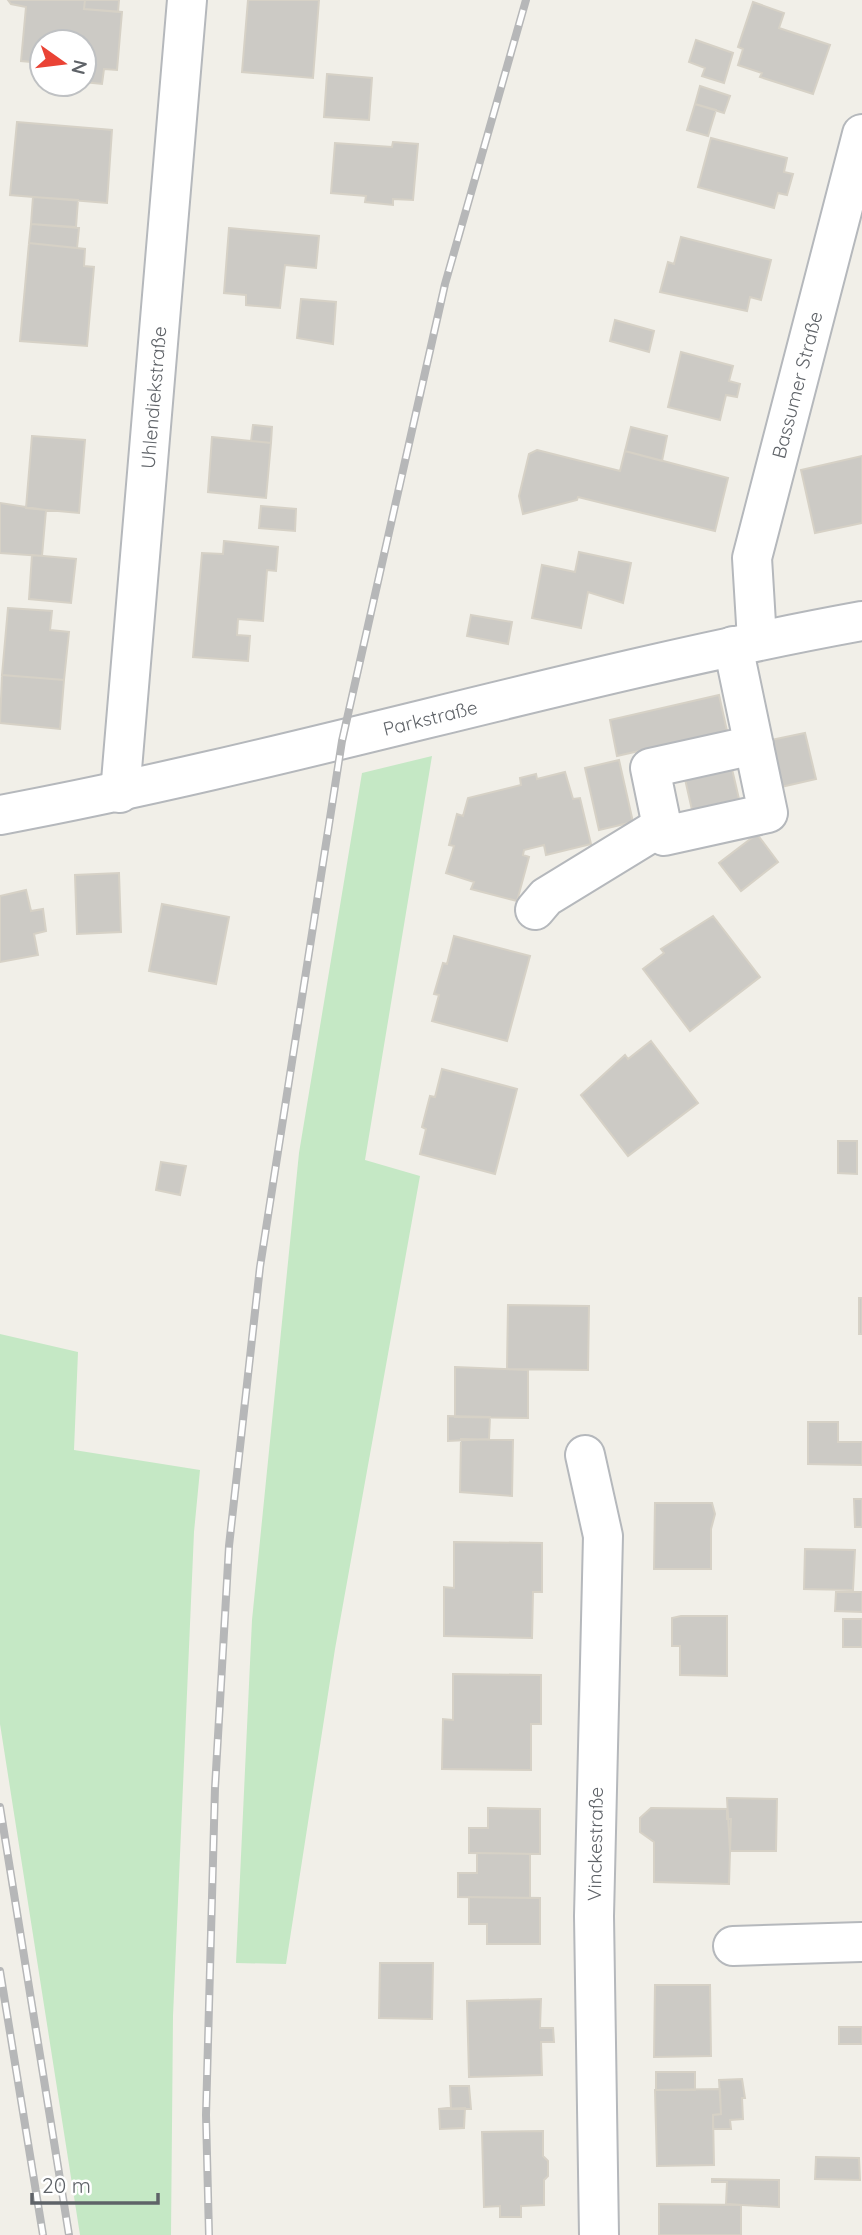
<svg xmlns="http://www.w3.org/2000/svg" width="862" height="2235" viewBox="0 0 862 2235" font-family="Quicksand,sans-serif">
  <rect width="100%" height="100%" fill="#f1efe8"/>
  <path fill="#c5e8c5" d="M432 756 365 1160 420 1176 335 1649 286 1964 236 1963 252 1620 299 1153 362 773Z
    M0 1334 78 1352 74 1450 200 1470 194 1532 173 2016 171 2235H80L0 1724Z"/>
  <path fill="#cccac5" stroke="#d6d1c6" stroke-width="2" d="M85 0 84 9 122 12 117 70 104 69 102 84 84 82V42H42V63L21 61 26 7 11 4 8 0Z
    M85 0H119L118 12 84 9Z
    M248 0H319L313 78 242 72Z
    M753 2 784 13 779 28 830 45 813 94 760 77 762 73 738 65 743 49 738 47Z
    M696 40 733 53 724 83 702 76 705 68 689 62Z
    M327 74 372 78 369 120 324 117Z
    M700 86 730 96 724 113 695 104Z
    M695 104 716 110 708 136 687 130Z
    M17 122 112 130 107 203 10 195Z
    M711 138 787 158 784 172 793 174 787 195 778 193 774 208 698 187Z
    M393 142 418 144 413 200 393 199V205L365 202 366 196 331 193 335 143 392 147Z
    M33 197 78 200 76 227 31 224Z
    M31 224 79 228 77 248 29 243Z
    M229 228 319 236 316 268 285 265 280 308 246 305V295L224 293Z
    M681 237 771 260 761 300 750 297 747 311 660 292 668 262 674 264Z
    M29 243 85 249 84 266 94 267 87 346 20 341Z
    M301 299 336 302 333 344 297 338Z
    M615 320 654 331 649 352 610 341Z
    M681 352 733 366 729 381 740 384 737 397 726 395 720 420 668 407Z
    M253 425 272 427 271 443 251 441Z
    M631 427 667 436 662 461 625 451Z
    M32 436 85 440 79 513 26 508Z
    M212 437 271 443 266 498 208 492Z
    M537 450 620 471 625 451 728 478 715 531 578 497 577 500 523 514 519 496 529 454Z
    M862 456V523L815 533 801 470Z
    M0 503 46 510 42 556 0 553Z
    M261 506 296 509 295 531 259 528Z
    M224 541 278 547 276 571 267 570 263 621 238 619 237 635 250 636 248 661 193 657 202 553 223 554Z
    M579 552 631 563 623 603 588 592 581 628 532 618 542 565 575 572Z
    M32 555 76 559 71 603 29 599Z
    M8 608 52 611 50 630 69 632 64 680 2 675Z
    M471 615 512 622 508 644 467 636Z
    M2 675 64 680 60 729 0 723Z
    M719 695 727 731 617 756 610 720Z
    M805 733 816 779 781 787 771 740Z
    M619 760 633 822 599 830 585 768Z
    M732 769 739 799 692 810 685 779Z
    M565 772 573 799 580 798 591 844 546 855 544 845 524 850 523 855 529 857 517 901 471 889 474 882 446 873 454 846 449 845 457 814 463 816 468 798 521 785 520 778 536 774 537 779Z
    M757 834 778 862 741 891 719 863Z
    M119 873 121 932 77 934 75 875Z
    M26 890 31 911 43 909 46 931 34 934 38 955 0 962V896Z
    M162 904 229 917 216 984 149 971Z
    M713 916 760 977 690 1031 643 969 664 953 661 949Z
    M454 936 530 956 507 1041 432 1021 439 995 434 994 443 963 447 964Z
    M651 1041 698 1103 628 1156 581 1095 625 1055 628 1059Z
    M442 1069 517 1089 495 1174 420 1154 426 1129 422 1127 430 1096 435 1097Z
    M838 1141H857V1174L838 1173Z
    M161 1162 186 1166 180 1195 156 1190Z
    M859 1298H862V1334H859Z
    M508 1305 589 1306 588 1370 507 1369Z
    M455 1367 528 1370V1418L455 1417Z
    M448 1416 490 1417 489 1439 448 1441Z
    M808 1422H838V1442H862V1465L808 1464Z
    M461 1439 513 1440 512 1496 460 1492Z
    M854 1499H862V1527H855Z
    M655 1503H712L715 1514 711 1529V1569H654Z
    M454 1542 542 1543V1592H533L532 1638 444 1636V1587L454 1588Z
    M805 1549 855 1550 853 1590 804 1589Z
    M836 1592H862V1612L835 1611Z
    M681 1616H727V1676L680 1675V1646H672V1618Z
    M843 1619H862V1647H843Z
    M453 1674 541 1675V1724H531V1770L442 1769 443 1719 453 1720Z
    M727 1798 777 1799 776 1851H730Z
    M488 1808 540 1809V1854L469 1853V1828H488Z
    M651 1808 727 1809V1819H731L729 1884 654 1882V1842L640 1832V1818Z
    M477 1853 530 1854V1898L458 1897V1873H477Z
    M469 1897 540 1898V1944H487V1924H469Z
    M380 1963H433L432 2019 379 2018Z
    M655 1985H710L711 2056 654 2057Z
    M541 1999 540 2028H553L554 2042H541L542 2075 469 2077 467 2001Z
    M839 2027H862V2044H839Z
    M656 2072H695V2090H656Z
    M742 2079 745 2098H742L743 2119 730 2120 731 2129H713V2115L721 2114 719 2080Z
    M450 2086H469L471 2109H438L451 2108Z
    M720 2089 721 2114 713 2115 714 2165 657 2166 655 2090Z
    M439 2109 465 2108 464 2128 440 2129Z
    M543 2131V2156L548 2161V2176L544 2180V2205L521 2206V2217H500V2206L484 2207 482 2132Z
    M816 2157 859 2158 860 2180 815 2179Z
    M712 2179 779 2180V2207L726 2204 727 2182H712Z
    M659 2204 741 2205V2235H659Z"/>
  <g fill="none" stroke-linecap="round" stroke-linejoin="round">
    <g stroke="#b5b8bc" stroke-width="42">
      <g id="minor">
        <path id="s1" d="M757 640 752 558 862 134"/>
        <path d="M733 646 768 813 664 836 650 768 754 745"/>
        <path id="s2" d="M120 793 187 0"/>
        <path id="s3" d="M0 815C290 761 572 674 862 621"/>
        <path d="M535 910 546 897 662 826"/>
        <path d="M585 1455 603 1536 594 1916 599 2235"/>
        <path d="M733 1946 862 1942"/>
      </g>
    </g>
    <use href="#minor" stroke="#fff" stroke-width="38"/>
    <g stroke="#b6b7b8" stroke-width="8">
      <path id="rail" d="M0 1807 69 2235
        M0 1971 43 2235
        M209 2235 206 2115 215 1788 229 1546 260 1267 342 741 445 284 526 0"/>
    </g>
    <use href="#rail" stroke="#fff" stroke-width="5" stroke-dasharray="16" stroke-linecap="butt"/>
  </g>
  <g text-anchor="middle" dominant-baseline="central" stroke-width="6" stroke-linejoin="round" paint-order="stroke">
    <g font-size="19" fill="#5f6368" stroke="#fff">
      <text stroke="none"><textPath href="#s1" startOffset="261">Bassumer Straße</textPath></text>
      <text stroke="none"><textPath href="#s2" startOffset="397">Uhlendiekstraße</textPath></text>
      <text stroke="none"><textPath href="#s3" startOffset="441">Parkstraße</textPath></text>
      <text transform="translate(595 1844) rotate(-89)">Vinckestraße</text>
    </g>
  </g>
  <g transform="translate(63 63) rotate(104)"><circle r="33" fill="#ffffff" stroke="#bfc1c3" stroke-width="2"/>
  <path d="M0-5L12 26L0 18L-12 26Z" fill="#ea4335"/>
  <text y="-10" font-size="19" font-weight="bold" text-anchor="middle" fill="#5f6368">N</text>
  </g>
  <path d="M32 2193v10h126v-10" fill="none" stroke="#5f6368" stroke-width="3.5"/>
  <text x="42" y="2193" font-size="21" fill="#5f6368" stroke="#ffffff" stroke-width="5" paint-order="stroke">20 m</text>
</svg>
